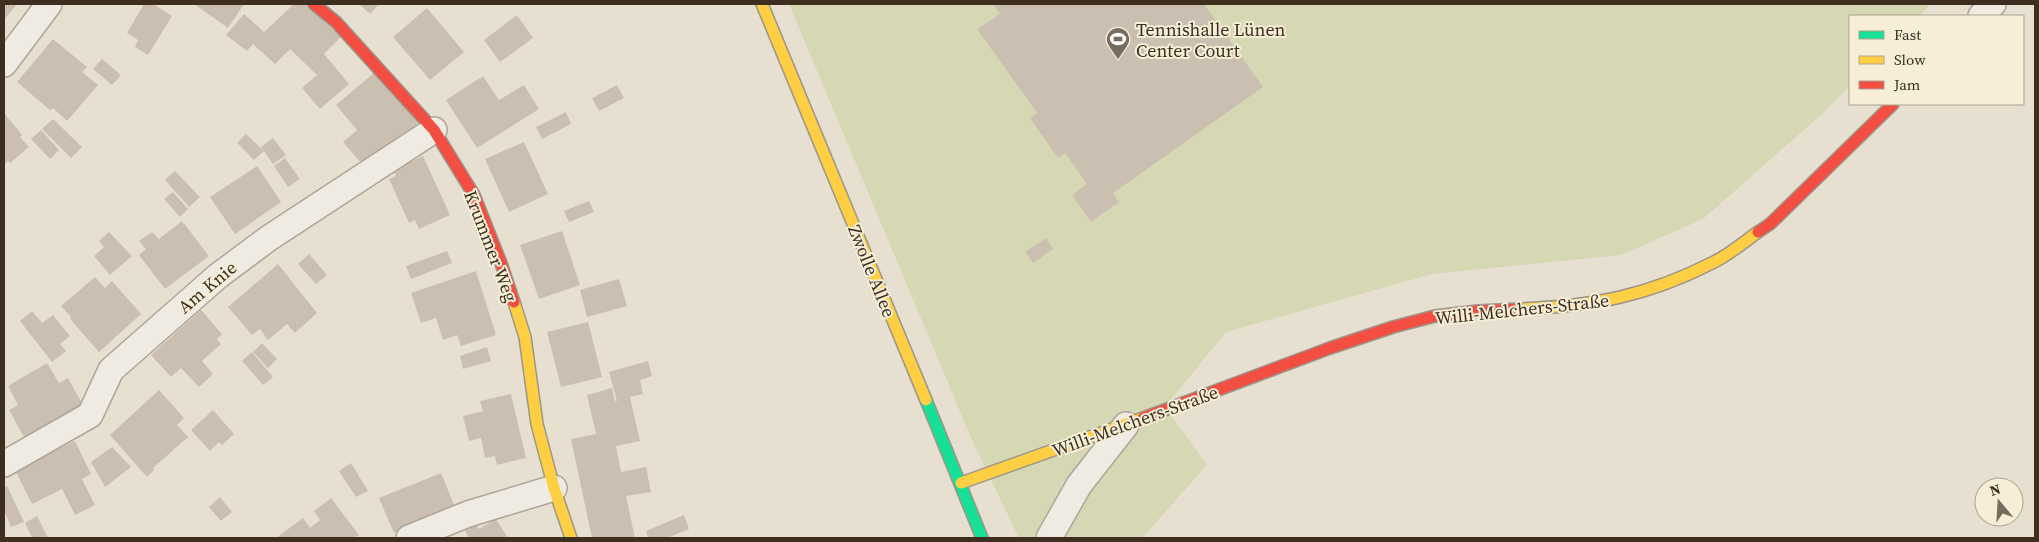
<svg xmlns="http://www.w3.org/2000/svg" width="2039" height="542" viewBox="0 0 2039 542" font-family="'Source Serif 4',serif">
  <rect width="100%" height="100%" fill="#e7e0d1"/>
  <path fill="#d6d7b3" d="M789 4H1931L1919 16H1850V86L1823 113 1703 219 1621 255 1432 274 1226 332 1165 407 1207 465 1142 538H1019L972 440Z"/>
  <path fill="#cbbfb2" d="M4 4H17L4 20Z
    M144 4H153L172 16 148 55 135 47 138 40 127 33Z
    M194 4H244L228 28Z
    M294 4H306L341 37 324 54 349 84 320 109 302 88 317 75 290 49 275 64 253 44 247 51 226 35 244 14 264 32Z
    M359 4H379L370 14Z
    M993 4H1204L1263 87 1113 193 1119 202 1091 222 1072 195 1087 184 1065 153 1058 158 1030 118 1037 113 977 29 1000 14Z
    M427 8 464 52 430 80 393 37Z
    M517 15 533 38 500 62 484 40Z
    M53 39 87 67 82 72 98 85 67 121 53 108 50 110 17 82Z
    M102 59 121 75 112 85 93 69Z
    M375 72 418 123 389 147 387 144 362 164 343 142 357 130 336 105Z
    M483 76 499 100 524 85 539 109 477 148 446 100Z
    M617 85 624 98 599 111 592 98Z
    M566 112 571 124 542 139 536 127Z
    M4 113 22 135 20 137 29 147 10 163 8 161 4 165Z
    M53 119 82 147 71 158 42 129Z
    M41 130 59 150 50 159 31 139Z
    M246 134 264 151 254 160 237 143Z
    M273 138 286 155 273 164 261 147Z
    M524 142 548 194 509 212 485 159Z
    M423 156 450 215 419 229 415 220 409 223 389 179 396 176 393 170Z
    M285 158 300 179 288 187 274 166Z
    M257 166 281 202 235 234 210 197Z
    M175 171 200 197 189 207 165 180Z
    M173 192 188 209 180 217 164 199Z
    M589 201 594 212 569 222 564 211Z
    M182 221 209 256 165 289 139 255 146 249 139 241 152 232 159 239Z
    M562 231 580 285 539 299 520 245Z
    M109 232 132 256 110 275 94 256 104 247 99 241Z
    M1046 238 1053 249 1033 263 1025 252Z
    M447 251 452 263 411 279 406 266Z
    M309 254 327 275 316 284 298 264Z
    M278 264 317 313 295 333 287 324 268 340 260 329 252 335 228 307Z
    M476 271 496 335 461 346 457 335 443 340 436 318 421 323 411 293Z
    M95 277 105 288 112 281 141 314 99 352 70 319 71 317 61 306Z
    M619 279 627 306 587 317 580 290Z
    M201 310 222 334 217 339 221 344 202 361 213 374 199 387 181 368 171 377 151 355Z
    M32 311 66 351 52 362 20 321Z
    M53 315 70 336 60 344 42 323Z
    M588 322 602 377 561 387 547 332Z
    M262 343 277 359 268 368 253 352Z
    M487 347 491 361 463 369 460 356Z
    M252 352 273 377 263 385 242 361Z
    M648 361 652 376 640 380 643 394 630 397 640 441 616 446 621 472 646 467 651 492 626 496 635 538H592L571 439 596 434 587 395 612 388 615 401H617L609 372Z
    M47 363 59 383 68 378 84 407 25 439 9 410 18 405 8 386Z
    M159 390 184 418 177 425 188 437 153 468 154 470 147 477 110 435Z
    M511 394 526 458 497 465 495 456 485 458 481 438 469 441 463 416 483 411 480 401Z
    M213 410 234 434 222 445 219 442 210 451 191 430Z
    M75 441 91 474 82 479 95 505 75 515 62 489 32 504 15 470Z
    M112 447 131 467 105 487 91 462Z
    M351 463 368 491 356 497 339 471Z
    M441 473 455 507 394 533 379 498Z
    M7 486 24 522 11 527 4 510V487Z
    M220 497 232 512 221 521 209 507Z
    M331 498 359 535 355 538H276L303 518 310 528 320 520 314 511Z
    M684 515 689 529 667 538H648L646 531Z
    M37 516 48 538H32L25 523Z
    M496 519 508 538H469L465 531 476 524 479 529Z"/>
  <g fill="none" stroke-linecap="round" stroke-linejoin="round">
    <g stroke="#ada599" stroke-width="28">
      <path id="street" d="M1981 16 1993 4
        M4 64 49 4
        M4 464 90 415 111 370 218 276 269 238 434 130
        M409 538 468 514 554 488
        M1049 538 1079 485 1126 425"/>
    </g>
    <g stroke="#9c958a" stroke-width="14">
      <path id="fast" d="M926 400 982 538"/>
    </g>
    <g stroke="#9c958a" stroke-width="14">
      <path id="slow" d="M762 4 926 400
        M514 302 525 337 537 424 554 488 571 538
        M1520 309C1594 306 1648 296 1714 262 1730 254 1744 242 1758 232
        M961 483 1143 418"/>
    </g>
    <g stroke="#9c958a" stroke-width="14">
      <path id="jam" d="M314 4 336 22 434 130 474 195 501 263 514 302
        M1758 232 1770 224 1893 104
        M1143 418 1330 348 1393 327 1435 316 1478 311 1520 309"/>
    </g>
    <use href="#street" stroke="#efebe3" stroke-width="25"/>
    <use href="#fast" stroke="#16e098" stroke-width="11"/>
    <use href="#slow" stroke="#ffcf43" stroke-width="11"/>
    <use href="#jam" stroke="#f24e42" stroke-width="11"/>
  </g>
  <defs>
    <g id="stadium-pin" transform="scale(1.25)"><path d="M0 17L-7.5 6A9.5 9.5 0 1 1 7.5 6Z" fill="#786c5e" stroke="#f7eed8"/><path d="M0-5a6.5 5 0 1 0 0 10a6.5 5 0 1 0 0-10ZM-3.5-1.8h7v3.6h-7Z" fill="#fff"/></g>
  </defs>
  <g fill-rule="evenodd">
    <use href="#stadium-pin" x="1118" y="39"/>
  </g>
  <g text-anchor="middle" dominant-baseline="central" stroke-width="4" stroke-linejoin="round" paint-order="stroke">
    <g font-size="18" fill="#3d2e20" stroke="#f7eed8" text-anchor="start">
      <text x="1136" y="29">Tennishalle Lünen<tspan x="1136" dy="21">Center Court</tspan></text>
    </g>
    <g font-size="18" fill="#3d2e20" stroke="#f7eed8">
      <text transform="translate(491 246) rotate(69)">Krummer Weg</text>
      <text transform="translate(872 271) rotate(68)">Zwolle Allee</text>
      <text transform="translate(207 287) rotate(-40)">Am Knie</text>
      <text transform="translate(1522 309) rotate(-6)">Willi-Melchers-Straße</text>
      <text transform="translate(1135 421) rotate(-20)">Willi-Melchers-Straße</text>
    </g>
  </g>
  <rect width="2039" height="542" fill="none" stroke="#3d2e20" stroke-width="10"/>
  <rect x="1849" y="15" width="175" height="90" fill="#f7eed8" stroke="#ada18e"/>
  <rect x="1859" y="31" width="25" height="8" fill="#16e098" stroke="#ada18e"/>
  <text x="1894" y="40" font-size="15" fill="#3d2e20">Fast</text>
  <rect x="1859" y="56" width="25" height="8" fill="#ffcf43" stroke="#ada18e"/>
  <text x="1894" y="65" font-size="15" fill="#3d2e20">Slow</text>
  <rect x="1859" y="81" width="25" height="8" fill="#f24e42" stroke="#ada18e"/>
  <text x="1894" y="90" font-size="15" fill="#3d2e20">Jam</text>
  <g transform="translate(1999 502) rotate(342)"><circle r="24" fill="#f7eed8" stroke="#ada18e"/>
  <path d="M0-4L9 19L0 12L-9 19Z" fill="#786c5e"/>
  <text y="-8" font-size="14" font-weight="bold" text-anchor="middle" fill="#3d2e20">N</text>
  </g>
</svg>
